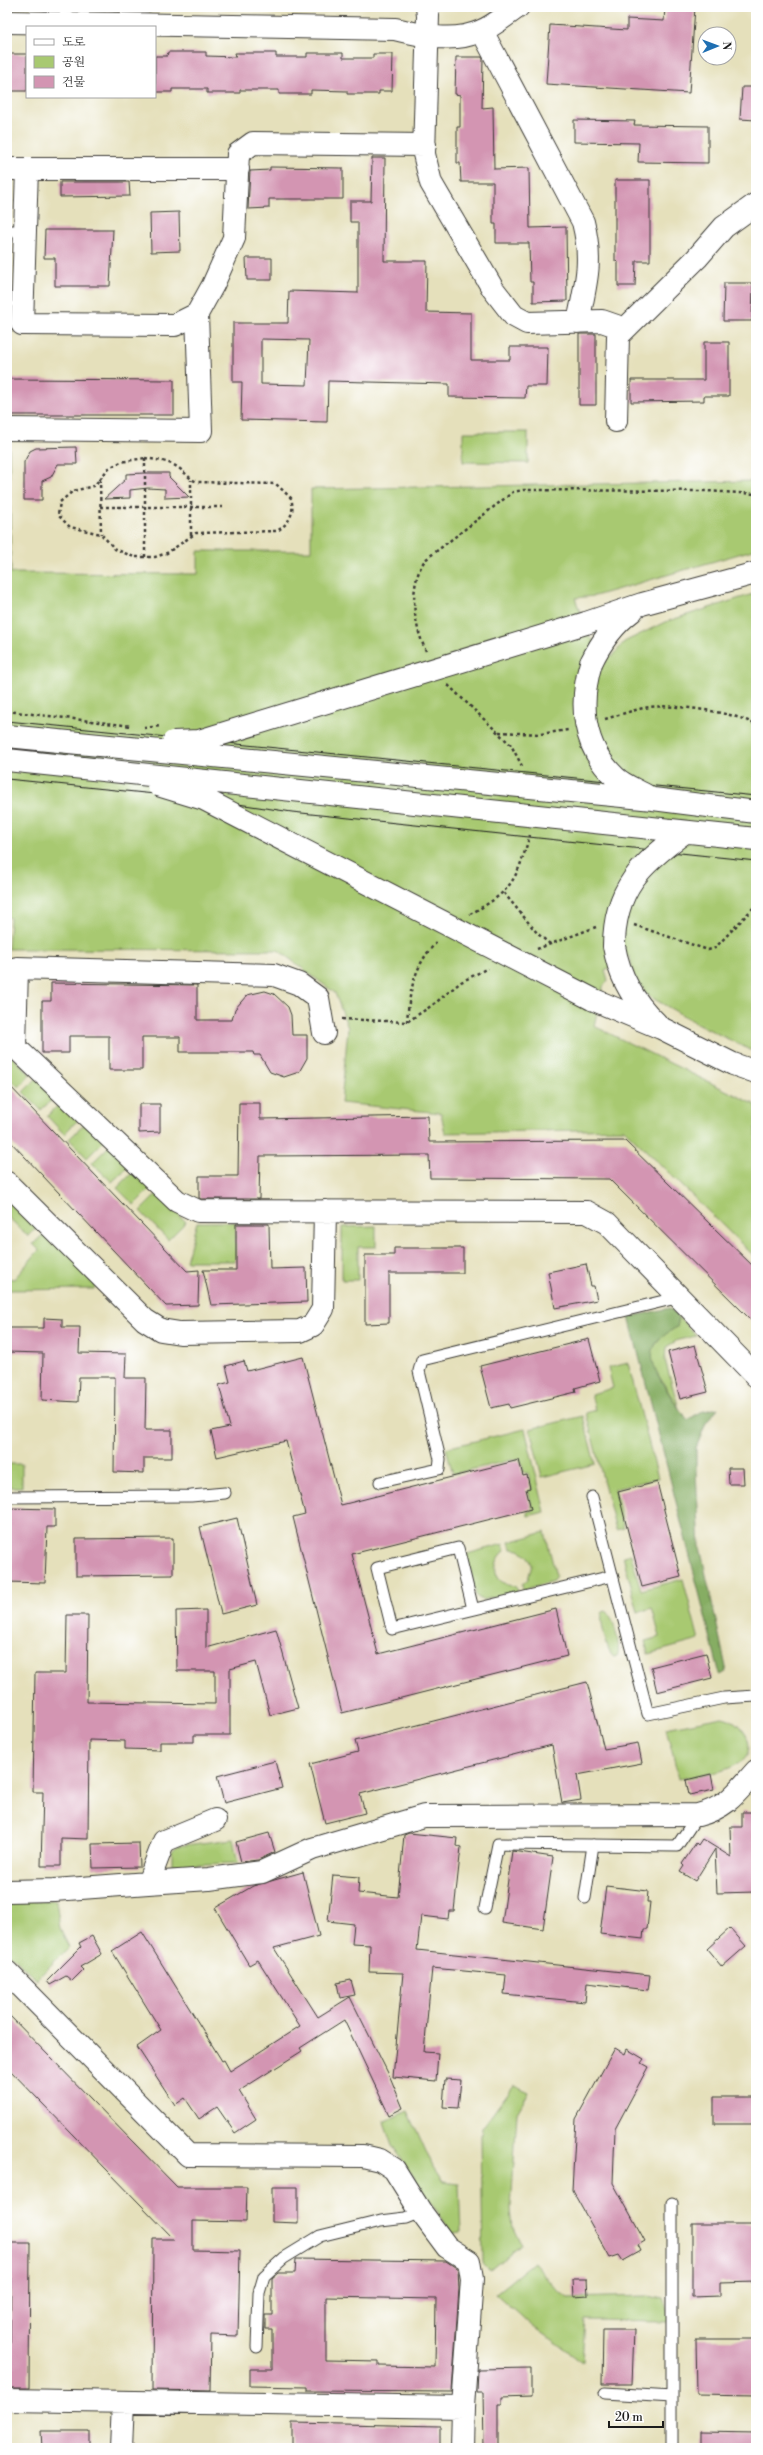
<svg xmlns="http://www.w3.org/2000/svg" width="763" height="2455" viewBox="0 0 763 2455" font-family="'Libre Bodoni','Noto Serif KR',serif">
  <rect width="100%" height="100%" fill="#fff"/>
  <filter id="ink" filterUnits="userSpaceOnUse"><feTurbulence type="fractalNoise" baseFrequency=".025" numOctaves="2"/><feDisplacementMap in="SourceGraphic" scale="8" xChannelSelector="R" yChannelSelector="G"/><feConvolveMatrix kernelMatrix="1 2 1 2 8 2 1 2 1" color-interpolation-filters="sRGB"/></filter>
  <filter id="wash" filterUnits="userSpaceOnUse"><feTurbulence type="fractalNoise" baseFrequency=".012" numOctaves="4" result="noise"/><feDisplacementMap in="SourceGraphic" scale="16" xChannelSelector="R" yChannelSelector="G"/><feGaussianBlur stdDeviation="0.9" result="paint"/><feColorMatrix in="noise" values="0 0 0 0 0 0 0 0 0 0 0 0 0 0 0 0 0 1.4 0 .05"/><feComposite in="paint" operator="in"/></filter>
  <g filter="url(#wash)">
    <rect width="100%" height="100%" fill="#e5e0bb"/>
    <path fill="#a8c971" stroke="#627246" d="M463 432H528V463L463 462Z
      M7 447H9L11 573 198 574V551H311V489L756 481V549L595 596 575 598 589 637 612 657 624 642 665 622 756 593V1053L700 1025 647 995 633 974 630 956 605 970 608 980 603 987 594 1026 756 1105V1258L624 1129 445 1133 441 1113 341 1103 348 1028 335 993 278 950 8 949 10 918 7 917Z
      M7 1052 30 1074 19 1087 7 1077Z
      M41 1074 59 1093 41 1110 23 1092Z
      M65 1099 82 1116 64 1134 47 1116Z
      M87 1122 105 1140 87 1158 69 1139Z
      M110 1145 130 1165 112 1182 92 1163Z
      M135 1170 152 1187 134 1205 117 1188Z
      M7 1192 39 1224 28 1236 7 1216Z
      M158 1193 186 1222 168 1240 140 1211Z
      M197 1222H236V1261H186Z
      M376 1226V1247H358V1280H342V1227Z
      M46 1232 96 1283 94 1289 7 1290V1278L14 1279 39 1250 33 1244Z
      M679 1317 696 1336 678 1340 666 1347 665 1360 679 1409 651 1363 653 1348 664 1334 677 1327Z
      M628 1363 658 1478 615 1489 624 1528 616 1530 586 1413 595 1410 591 1394 613 1388 608 1368Z
      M583 1416 595 1464 542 1477 530 1429Z
      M525 1429 545 1512 528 1516 527 1512 533 1510 528 1491 532 1489 528 1473H524L520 1458 453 1474 446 1448Z
      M7 1464H22V1487H7Z
      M545 1532 556 1576 553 1581 523 1590 522 1584 528 1579 532 1565C528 1554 522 1549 511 1549L509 1542Z
      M503 1544 505 1551C489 1564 494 1586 516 1586L518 1592 482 1600 476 1596 467 1554Z
      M631 1554 641 1590 683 1579 699 1640 648 1654 645 1641 660 1637 652 1608 638 1612 623 1556Z
      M606 1611C613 1614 622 1650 617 1656L614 1657C608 1655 598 1617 603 1612Z
      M722 1717C733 1719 740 1725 746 1735 763 1771 700 1775 679 1779L666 1728Z
      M233 1839 238 1863 172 1865V1851L177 1846Z
      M56 1900 60 1929 69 1947 37 1979 7 1952V1901Z
      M514 2085 529 2092 517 2113 511 2209 513 2227 521 2244 490 2270 483 2263 481 2137 482 2128Z
      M408 2111 433 2167 443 2182 459 2184 461 2232 452 2233 392 2145 384 2122Z
      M534 2262 560 2293 568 2298 648 2296 664 2299 668 2309 669 2321 585 2320 582 2362 532 2326 496 2293Z"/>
    <path fill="#86ad63" stroke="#516440" d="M670 1308 679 1317 677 1327C647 1344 647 1356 663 1384 671 1397 678 1408 688 1420L700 1412 718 1408 706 1423 696 1448V1472L700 1547 727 1672 720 1675 629 1317Z"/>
    <g id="blocks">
      <path fill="#d395b2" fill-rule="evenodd" d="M665 7H695L689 93 546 84 550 25 627 30V19L664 21Z
        M168 52H206V56L236 57 235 53H276V57H307V53H343V58H373V54H393L392 91H379V94H347V91L311 90V94H279V90H240V93H207V89H172V92H155V56H167Z
        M7 54H27V91H7Z
        M456 57H482L483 59 482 108 493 107 494 169 529 168 530 228 566 227 567 301 533 302V282H530L529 243H496V224H493V182H461L460 163H457V127H460V95L455 94Z
        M742 87H756V120L740 119Z
        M574 120 635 121 634 125 708 126V163L638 162 639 143 574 142Z
        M372 158H385L384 261H427L426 312 471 313V360H510V347H548L547 386H526L525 398 449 397V384L328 381 327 422 241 420 242 382H233V323H288L289 291 358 293V222H350V201H371ZM261 339 309 340 307 385 261 384Z
        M270 167 343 168V199H269V208L248 209 250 171 270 170Z
        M615 180H650V261H636L635 286H618V262L615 261Z
        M60 182H129L130 196 60 197Z
        M179 212 180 251 151 252 150 213Z
        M45 230H113L110 286H55V258H44Z
        M246 258H272V280H247Z
        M724 283H753L752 321H723Z
        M579 334H596V405H579Z
        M704 342H729V396H704V401L631 402V380H704Z
        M7 379 174 380V415H7Z
        M76 447 77 464H58L51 477 42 481V500H24V462L30 451 36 448Z
        M144 473H169V477L189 497 165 498V489L148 488 130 490V498L104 499 126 479V474Z
        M51 983 197 985V1020H232L235 1009 247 995 265 991 274 994 288 1007 291 1015 292 1035H307V1058L299 1072 284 1077 270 1072 260 1055H254L253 1052H180V1037H142V1070H109V1036H69V1053H42V1001H51Z
        M7 1083 187 1271 199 1270 198 1305 166 1306 7 1138Z
        M239 1103H260V1119L428 1116 429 1142 625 1141 756 1269V1325L609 1179 430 1178 429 1155 260 1156 259 1199H201L199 1198V1176H238Z
        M139 1104H160V1132L139 1133Z
        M236 1224H269L270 1269 306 1268 307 1302 211 1305 203 1270H236Z
        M394 1248H463V1273H389V1323L365 1324V1255H394Z
        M586 1264 591 1286H594L597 1300 555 1308 548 1272Z
        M44 1318 62 1319V1327H80L79 1353 126 1354 125 1378H146L145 1430H172V1458H144V1473L114 1472 115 1377H79L78 1402 42 1400 43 1353 7 1352V1328H44Z
        M589 1339 600 1381 575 1388 576 1392 510 1408 509 1404 491 1408 480 1366Z
        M695 1345 708 1392 680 1399 668 1352Z
        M303 1357 341 1505 519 1460 523 1476 527 1475 530 1488 526 1489 531 1509 352 1554 378 1654 556 1609 567 1656 342 1713 293 1517 305 1514 286 1441 217 1457 211 1431 230 1427 219 1385 230 1382 226 1366 244 1361 247 1371Z
        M728 1468H743L744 1484H729Z
        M657 1482 681 1577 642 1587 618 1492Z
        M7 1508 55 1509V1527H47L45 1583 7 1582Z
        M237 1518 257 1605 221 1614 200 1527Z
        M173 1538V1575L76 1576V1539Z
        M206 1610V1648L276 1629 298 1708 270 1715 256 1662 230 1669V1735H194V1742H160V1750L125 1749V1741L89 1740 88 1839 61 1838V1866H41L43 1792H33L35 1673H66L67 1615H88L87 1702 215 1704V1671H177L176 1611Z
        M706 1653 712 1678 657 1692 651 1667Z
        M587 1682 604 1749 638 1743 642 1763 577 1775 581 1800 562 1803 552 1745 360 1794 365 1813 325 1823 310 1764 358 1752 355 1741Z
        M275 1761 282 1788 224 1803 217 1776Z
        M711 1774 714 1790 689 1795 686 1780Z
        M742 1812H756V1892L717 1893 715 1849 695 1881 680 1872 684 1866 682 1864 696 1843 698 1845 702 1839 731 1857 730 1827H742Z
        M269 1833 275 1852 258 1860 241 1862 236 1842Z
        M409 1833 457 1838 456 1846 461 1847 454 1911H449L448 1919 421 1916 417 1950 650 1975 648 1990 587 1983 585 2002 504 1994 506 1975 432 1968 424 2052 438 2053 436 2081 393 2077 403 1973 369 1972 370 1945 352 1944 354 1924 328 1921 333 1875 359 1877 358 1893 398 1897 404 1835Z
        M139 1843 140 1867 93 1868 92 1844Z
        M512 1851 553 1857 543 1929 502 1923Z
        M303 1872 319 1936 274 1948 318 2017 350 1997 390 2077 403 2108 389 2115 344 2020 300 2048 302 2051 239 2091 256 2119 235 2133 217 2107 199 2119 185 2098 175 2105 137 2047 161 2030 112 1951 142 1932 222 2061 224 2060 230 2071 300 2026 258 1960 249 1965 215 1908 253 1886Z
        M606 1886 648 1891 647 1902H650L647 1929H644L643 1939 600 1934Z
        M730 1928 746 1946 722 1967 707 1949Z
        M92 1936 102 1954 80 1967 83 1970 72 1981 66 1976 50 1985 47 1981 81 1947 79 1943Z
        M351 1980 355 1995 340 1998 337 1983Z
        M7 2013 177 2187H247L246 2222 193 2221V2250L240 2251 238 2336 211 2335 210 2391 152 2390 153 2239H174L7 2067Z
        M615 2048 625 2054 627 2049 644 2059 641 2063 648 2067 615 2129 613 2183 645 2241 638 2245 641 2251 623 2261 619 2255 610 2258 572 2190 576 2119Z
        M445 2079 461 2080 458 2108 443 2107Z
        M714 2097H756V2124H714Z
        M272 2187H298V2223L272 2222Z
        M692 2224H756V2282L720 2283V2296L692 2297Z
        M11 2243H30L29 2388H10Z
        M296 2259 446 2261 458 2269 459 2289 452 2392 307 2391V2387L250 2386V2369H272V2329H265V2315H272V2278L278 2273H295ZM326 2297 436 2299 435 2367 379 2366V2361L326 2360Z
        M573 2279H587L588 2296 574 2297Z
        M603 2330H634L632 2384H602Z
        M696 2339H756V2395L697 2394Z
        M531 2368V2396L502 2397V2404H498V2448H484L483 2392H477L478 2369Z
        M292 2423 440 2426V2448H292Z
        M41 2431H89V2448H42Z
        M700 2432 756 2433V2448H700Z"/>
    </g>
  </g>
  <g filter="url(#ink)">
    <use href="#blocks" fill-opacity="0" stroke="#3a3934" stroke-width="1"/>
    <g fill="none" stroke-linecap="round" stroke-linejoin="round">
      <g stroke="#3a3934" stroke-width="13">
        <path id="lane" d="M7 231H24
          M380 1482 439 1469 440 1459 419 1371 422 1360 680 1297
          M7 1497 191 1496 225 1493
          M592 1497 648 1714 724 1698 756 1696
          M473 1609 458 1548 377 1568 392 1629 612 1576
          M585 1898 593 1845
          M485 1908 498 1844 677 1846 698 1815
          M672 2203V2448
          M257 2347 259 2293 264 2276 284 2258 320 2236 381 2221 406 2218 421 2212
          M605 2393 672 2397"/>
      </g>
      <g stroke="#3a3934" stroke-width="24">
        <path id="street" d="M427 7 428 16 424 154 431 183 493 289 514 316 527 323 602 321 625 329
          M7 22 395 29C424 36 453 43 481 31 494 26 506 15 518 7
          M482 31 583 222C593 261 586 283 578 322
          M7 169H238
          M27 169 22 324 175 325 197 314 213 285 234 238 238 154 253 143 425 145
          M616 421 618 336 697 258 724 227 756 204
          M7 429 201 431 197 314
          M7 1044 15 1047 177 1201 198 1211 587 1212 607 1223 756 1376
          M15 1047 17 968 274 975 299 984 318 998 324 1033
          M7 1183 145 1320 161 1330 180 1333 300 1331 313 1325 323 1309 325 1211
          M148 1883 209 1879 262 1872 312 1849 424 1816 698 1815C727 1808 737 1792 756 1771
          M7 1891 54 1890 148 1883 164 1841 215 1820
          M7 1972 188 2155 363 2156 380 2160 394 2169 421 2212 447 2247 469 2261 472 2279 463 2407
          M7 2400 463 2407 462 2448
          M121 2448 123 2402"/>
      </g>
      <g stroke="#3a3934" stroke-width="24">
        <path id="highway" d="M586 623 642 604 756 573
          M591 663C601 642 613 625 632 611
          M614 946C619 976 634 1002 656 1023
          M592 999 661 1028 733 1064 756 1072"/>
      </g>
      <path stroke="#3a3934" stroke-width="2.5" stroke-dasharray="3 3" stroke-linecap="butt" d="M145 458C157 460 170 461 180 469 187 474 190 480 198 482L276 484 291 498C295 512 290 523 277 531L196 533 167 553 155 557H134L115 549 101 534 70 527 58 515 60 502 73 491 94 486 109 468 121 462Z
        M145 458V557
        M100 479 101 534
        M100 507H226
        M191 535V480
        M426 651C413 624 408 585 425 560L513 492 523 490 706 491 756 494
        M448 685 511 745 522 766
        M605 719C620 715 635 709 650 707 674 704 736 712 756 725
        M499 732 540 734 568 730
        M504 893 538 934 550 944
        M470 914C513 891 516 880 530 835
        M634 925 708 950 715 948 756 905
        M537 949 596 927
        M342 1019 407 1022 434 1004 461 982 488 968
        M407 1022C409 992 415 963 437 942"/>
      <use href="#lane" stroke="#fff" stroke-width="11"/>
      <use href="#street" stroke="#fff" stroke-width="22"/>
      <use href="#highway" stroke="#fff" stroke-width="22"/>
      <path stroke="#1c1c1c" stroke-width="1" d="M7 721 756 796
        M7 779 204 799 292 812 756 861"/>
      <g stroke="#3a3934" stroke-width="24" stroke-linecap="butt">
        <path id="highway-bridge" d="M591 663C579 703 582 746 615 777 623 785 637 790 647 796
          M7 736 653 799 756 812
          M173 742 199 741 586 623
          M7 760 756 839
          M158 785 204 799 592 999
          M614 946C614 889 641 864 685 832"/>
      </g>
      <path stroke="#3a3934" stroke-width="2.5" stroke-dasharray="3 3" stroke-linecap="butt" d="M7 711 132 726
        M144 728 161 726"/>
      <use href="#highway-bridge" stroke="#fff" stroke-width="22"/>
    </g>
  </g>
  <rect width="763" height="2455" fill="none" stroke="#fff" stroke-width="24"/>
  <rect x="26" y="26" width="130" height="72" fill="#ffffff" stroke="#a4a4a4"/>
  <rect x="34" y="39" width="20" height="6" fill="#ffffff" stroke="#a4a4a4"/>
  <text x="62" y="46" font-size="12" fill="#1c1c1c">도로</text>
  <rect x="34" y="56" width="20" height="12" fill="#a8c971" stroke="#a4a4a4"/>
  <text x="62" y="66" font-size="12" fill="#1c1c1c">공원</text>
  <rect x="34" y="76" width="20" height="12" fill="#d395b2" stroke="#a4a4a4"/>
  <text x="62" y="86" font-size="12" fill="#1c1c1c">건물</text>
  <g transform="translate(717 46) rotate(89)"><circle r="19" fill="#ffffff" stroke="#a4a4a4"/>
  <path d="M0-3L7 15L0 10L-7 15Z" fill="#1f6fb2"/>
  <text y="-6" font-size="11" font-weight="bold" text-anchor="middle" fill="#1c1c1c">N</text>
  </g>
  <path d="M609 2421v6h54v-6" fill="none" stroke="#1c1c1c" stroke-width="2"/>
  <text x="615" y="2421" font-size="12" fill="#1c1c1c" stroke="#ffffff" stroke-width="3" paint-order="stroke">20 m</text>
</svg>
